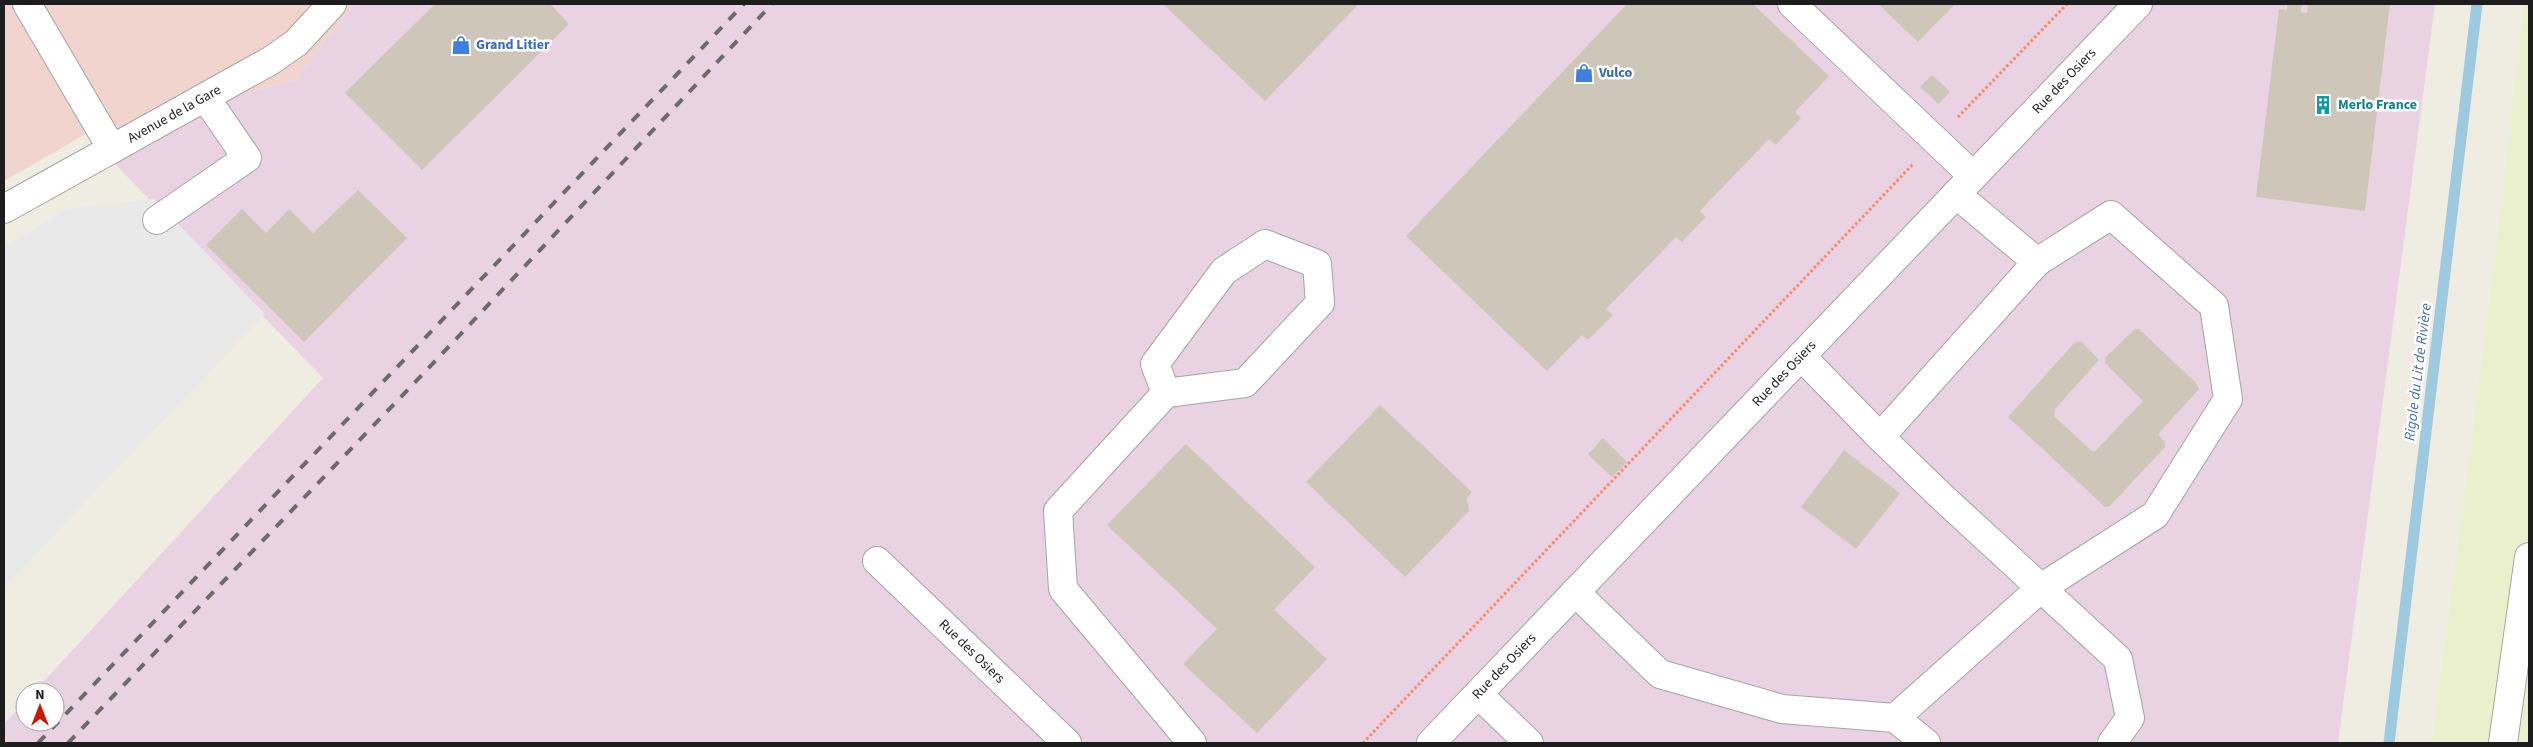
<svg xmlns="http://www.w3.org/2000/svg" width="2533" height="747" viewBox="0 0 2533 747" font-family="'Source Sans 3',sans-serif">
  <rect width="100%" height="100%" fill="#efece1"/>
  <path fill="#f2d4cf" d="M4 4H354L295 80 86 134 4 181Z"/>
  <path fill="#e9d3e2" d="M354 4H2435L2338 743H4V724L25 701V722H55V692H34L323 378 86 134 295 80Z"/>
  <path fill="#e9f0cb" d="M2524 4H2529V743H2432L2492 284Z"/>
  <path fill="#e9e9e9" d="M154 199 265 314 4 587V247L67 209Z"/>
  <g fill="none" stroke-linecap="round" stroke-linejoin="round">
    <path stroke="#9dcae1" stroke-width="11" d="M2389 743 2477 4"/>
  </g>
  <path fill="#cfc6ba" d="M435 4H550L569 24 422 170 345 93Z
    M1163 4H1359L1265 101Z
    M1627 4H1753L1829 76 1795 112 1801 118 1776 145 1769 139 1700 211 1706 217 1682 242 1676 237 1606 309 1613 315 1588 340 1582 335 1547 371 1406 236Z
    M1878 4H1955L1918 42Z
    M2287 4H2302L2301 12 2307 13 2308 4H2390L2365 211 2256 197 2279 9 2287 10Z
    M1932 75 1950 92 1938 104 1920 87Z
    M358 190 407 238 304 342 206 245 242 209 266 233 289 209 313 233Z
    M2135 329H2139L2196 383 2199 389 2160 432 2159 435 2165 443V447L2110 506 2105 507 2008 417 2074 343 2081 341 2099 360 2055 409 2054 416 2092 451H2095L2143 401 2105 363 2106 357Z
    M1380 405 1472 492 1467 498 1469 511 1405 577 1306 482Z
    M1603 438 1627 462 1612 477 1588 454Z
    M1186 444 1315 567 1274 610 1327 659 1257 733 1183 664 1217 629 1107 525Z
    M1844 450 1900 493 1856 549 1801 507Z"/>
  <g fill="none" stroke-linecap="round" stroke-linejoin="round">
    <g stroke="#a4a4a4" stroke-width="30">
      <g id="minor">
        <path d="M27 4 112 149"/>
        <path d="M1792 4 1973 176"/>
        <path id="s1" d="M4 209 270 61 296 43 332 4"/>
        <path d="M157 220 247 158 205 97"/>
        <path d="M1801 356 1880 437 1941 496 2118 659 2130 718 2112 743"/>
        <path d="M1166 393 1155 364 1224 271 1265 244 1317 264 1320 303 1245 383 1166 393 1058 511 1063 589 1192 743"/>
        <path d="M1880 437 2037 262"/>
        <path id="s2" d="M877 561 1067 743"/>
        <path d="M1575 592 1660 674 1782 709 1895 718 1926 743"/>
        <path d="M1478 694 1529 743"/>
        <path d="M1895 718 2041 588 2155 515 2228 399 2214 306 2111 215 2037 262 1956 194"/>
        <path id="s3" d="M1431 743 2138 4"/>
        <path d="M2503 743 2529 557"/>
      </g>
    </g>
    <path stroke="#ff8462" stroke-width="3" stroke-dasharray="2.5 2.5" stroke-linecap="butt" d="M1958 117 2067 4
      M1363 743 1914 163"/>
    <use href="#minor" stroke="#fff" stroke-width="28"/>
    <path stroke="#6b6b6b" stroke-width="4" stroke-dasharray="10 10" stroke-linecap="butt" d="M38 743 744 4
      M68 743 423 374 772 4"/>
  </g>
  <defs>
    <g id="shop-bare" transform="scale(1.5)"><path d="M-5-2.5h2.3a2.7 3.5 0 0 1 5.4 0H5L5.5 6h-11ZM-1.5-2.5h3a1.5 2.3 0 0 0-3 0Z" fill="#3f7fe0" stroke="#fff" stroke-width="2.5" paint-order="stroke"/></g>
    <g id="building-bare" transform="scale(1.5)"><path d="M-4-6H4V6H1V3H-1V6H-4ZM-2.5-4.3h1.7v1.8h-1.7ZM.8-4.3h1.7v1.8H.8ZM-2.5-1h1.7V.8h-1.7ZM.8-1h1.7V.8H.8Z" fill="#0f9aa8" stroke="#fff" stroke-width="2.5" paint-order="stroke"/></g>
  </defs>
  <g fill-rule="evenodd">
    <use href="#shop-bare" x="461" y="45"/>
    <use href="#shop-bare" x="1584" y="73"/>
    <use href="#building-bare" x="2323" y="105"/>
  </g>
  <g text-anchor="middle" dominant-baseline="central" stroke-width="5" stroke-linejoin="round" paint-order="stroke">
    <g font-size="14" font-weight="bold" fill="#366cbe" stroke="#fff" text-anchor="start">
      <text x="476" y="45">Grand Litier</text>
      <text x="1599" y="73">Vulco</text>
    </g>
    <g font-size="14" fill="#1d1d1d" stroke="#fff">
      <text stroke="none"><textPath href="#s3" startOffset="916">Rue des Osiers</textPath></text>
      <text stroke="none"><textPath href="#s1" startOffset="195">Avenue de la Gare</textPath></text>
      <text stroke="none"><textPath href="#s3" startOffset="511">Rue des Osiers</textPath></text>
      <text stroke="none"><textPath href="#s2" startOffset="131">Rue des Osiers</textPath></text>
      <text stroke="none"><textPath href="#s3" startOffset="106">Rue des Osiers</textPath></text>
    </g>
    <g font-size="14" font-weight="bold" fill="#0d838f" stroke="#fff" text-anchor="start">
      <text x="2338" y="105">Merlo France</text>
    </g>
    <g font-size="15" font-style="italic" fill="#416eb4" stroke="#fff">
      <text transform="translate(2418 372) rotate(-83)">Rigole du Lit de Rivière</text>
    </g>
  </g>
  <rect width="2533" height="747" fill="none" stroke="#1d1d1d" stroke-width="10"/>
  <g transform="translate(40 707)"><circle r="24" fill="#ffffff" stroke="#a5a5a5"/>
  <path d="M0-4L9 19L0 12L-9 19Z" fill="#c91700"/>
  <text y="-8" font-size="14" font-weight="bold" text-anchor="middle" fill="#1d1d1d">N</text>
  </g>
</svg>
